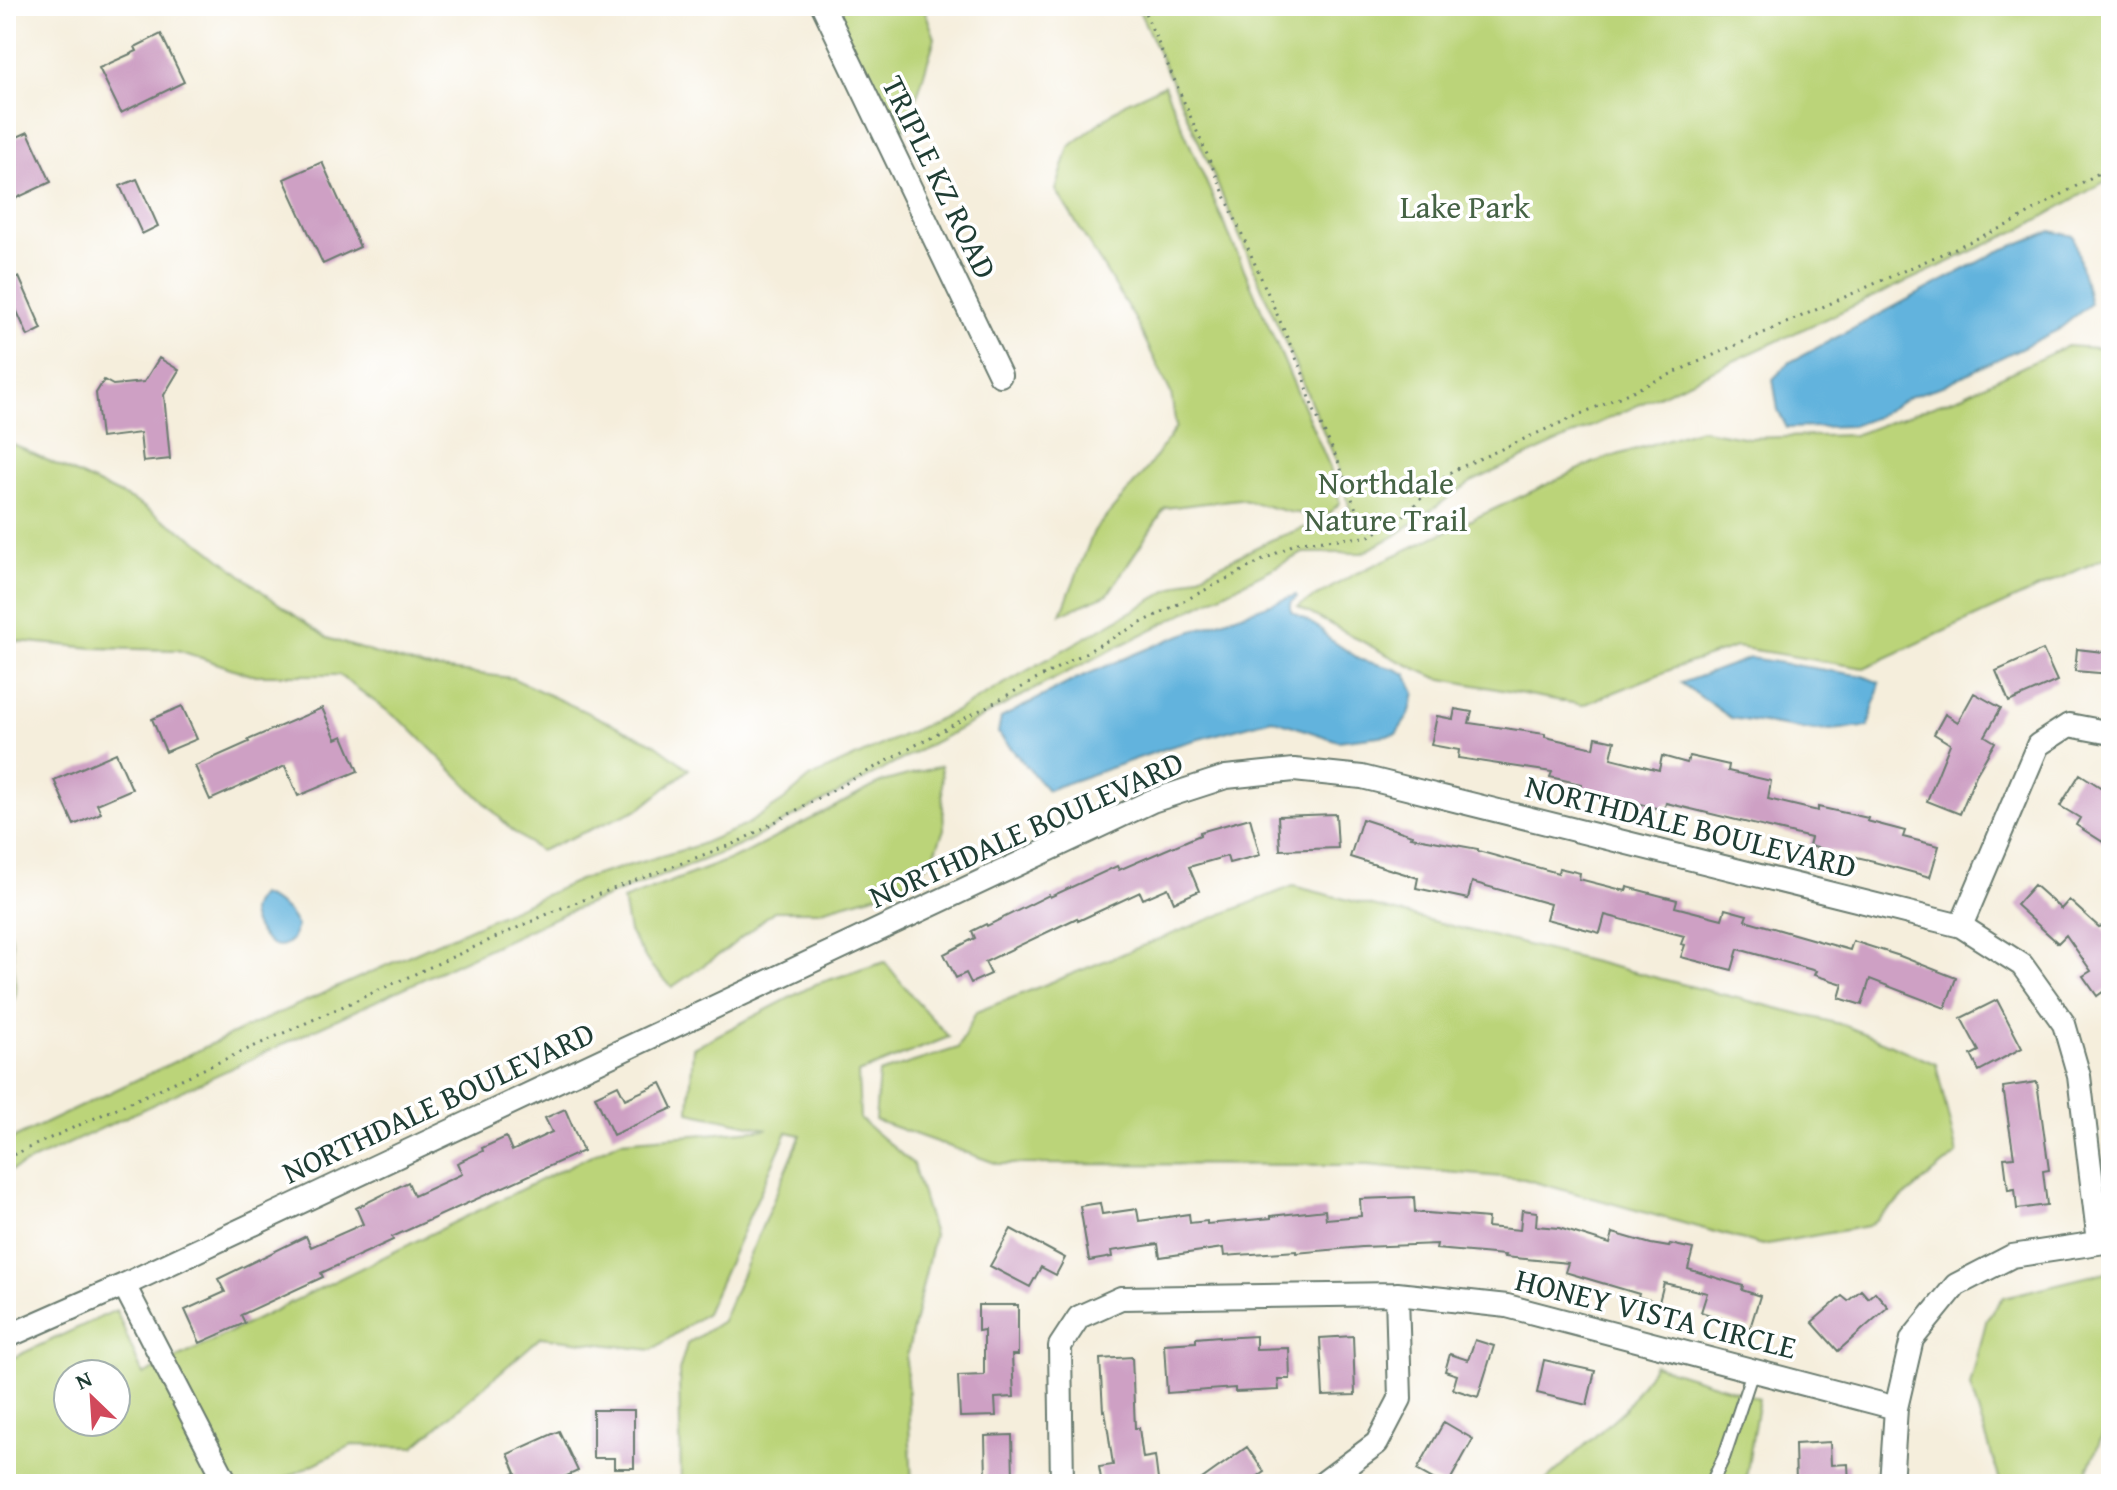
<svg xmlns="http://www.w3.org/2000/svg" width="2117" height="1490" viewBox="0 0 2117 1490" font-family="'Gentium Book Plus',serif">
  <rect width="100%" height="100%" fill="#fff"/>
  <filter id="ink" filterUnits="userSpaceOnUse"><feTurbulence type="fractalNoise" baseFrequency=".0125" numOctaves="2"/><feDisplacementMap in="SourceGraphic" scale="16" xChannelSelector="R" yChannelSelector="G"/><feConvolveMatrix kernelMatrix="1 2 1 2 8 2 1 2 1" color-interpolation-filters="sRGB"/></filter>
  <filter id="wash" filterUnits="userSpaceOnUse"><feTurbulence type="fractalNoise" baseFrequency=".006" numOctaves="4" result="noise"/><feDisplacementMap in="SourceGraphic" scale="32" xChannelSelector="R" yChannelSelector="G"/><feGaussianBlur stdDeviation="1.8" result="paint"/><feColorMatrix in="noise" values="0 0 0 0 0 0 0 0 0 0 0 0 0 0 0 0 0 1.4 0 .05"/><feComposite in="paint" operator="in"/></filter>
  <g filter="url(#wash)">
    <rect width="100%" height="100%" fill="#f5eedc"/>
    <path fill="#bbd479" stroke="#6d8856" stroke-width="2" fill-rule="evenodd" d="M833 6H923L935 38 919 90 899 141Z
      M1137 6H2111V178L2025 227 1471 482 1393 537 1362 553H1303L1048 682 739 846 565 913 6 1173V1142L243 1029 579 880 696 846 746 825 784 800 811 777 956 711 1173 588 1271 540 1303 528 1344 522 1352 516 1337 463 1204 153Z
      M1164 85 1329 465 1340 503 1326 516H1321L1289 512 1239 499 1165 508 1108 594 1061 614 1094 531 1147 469 1176 427 1171 393 1135 319 1056 190 1069 147 1125 103Z
      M2067 346 2111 349V555L1864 668 1736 647 1677 667 1583 705 1437 678 1395 659 1298 607 1355 574 1595 462 1700 429 1748 438 1854 435 1963 395Z
      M6 441 134 501 205 546 268 596 327 638 380 655 424 667 512 678 654 743 689 769 641 808 540 851 514 832 409 727 339 675H251L178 650 94 648 6 640Z
      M941 766 944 829 932 861 896 889 818 911H774L726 950 672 987 650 965 629 932 623 900 744 854 882 782Z
      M1293 886 1844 1025 1936 1064 1957 1154 1868 1226 1762 1245 1524 1179 1368 1165 998 1164 875 1120 879 1073 958 1048 976 1012Z
      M6 921 11 935 16 991 6 1037Z
      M885 962 917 1002 949 1037 858 1073 860 1119 913 1164 934 1235 906 1360 912 1484H681L679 1371 687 1344 722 1321 801 1135 787 1132 706 1313 652 1350 541 1337 414 1447 352 1445 274 1484H6V1361L116 1310 143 1375 620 1141 768 1129 689 1112 693 1048 816 984ZM68 1374H116V1422H68Z
      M2106 1272 2111 1274V1403L2103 1434 2082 1484H2001L1970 1386 1987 1318 2004 1297Z
      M1654 1365 1759 1398 1745 1484H1542L1625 1409Z"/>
    <path fill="#62b3dd" stroke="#407888" stroke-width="2" d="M2051 231 2074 236 2090 304 2058 330 1942 386 1911 396 1876 417 1852 426 1787 428 1778 410 1773 379 1790 362 1997 252Z
      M1296 595 1297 597 1291 602V611L1321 629 1328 638 1361 660 1395 669 1406 674 1415 693 1409 715 1396 734 1338 741 1272 719 1170 747 1047 790 998 733 1001 718 1076 679 1173 638Z
      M1750 658 1863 676 1880 683 1868 727 1815 731 1731 718 1681 683Z
      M260 895C279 903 287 907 297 926 296 928 293 938 292 939 274 959 253 930 251 913 251 905 256 900 260 895Z"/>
    <g id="blocks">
      <path fill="#cea0c4" d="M161 34 184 82 121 113 99 68 137 51 135 47Z
        M28 132 51 182 6 203V142Z
        M322 162 360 247 323 264 284 179Z
        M137 179 158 226 142 234 120 186Z
        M19 277 42 329 28 336 6 287V283Z
        M159 358 179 370 164 395 170 459 143 462 140 433 101 438 96 393 104 380 113 385 144 382Z
        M2077 649 2111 653V674L2075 671Z
        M2043 650 2057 681 2009 702 1996 671Z
        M1974 693 2001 708 1985 736 1995 742 1976 775 1960 814 1927 801 1950 744 1934 734 1945 714 1958 722Z
        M182 706 197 739 166 752 152 719Z
        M322 708 336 739 343 736 358 771 298 796 285 766 210 800 195 766 249 742 248 740Z
        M1455 709 1472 712 1469 723 1545 734V737L1594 748 1596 737 1615 741 1611 758 1659 770 1662 756 1687 763 1689 756 1729 765 1728 771 1771 781 1768 799 1818 811V807L1868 818 1867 821 1905 831 1903 837 1939 846 1930 877 1874 862V861L1809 846 1811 838 1666 803 1664 810 1580 789 1581 784 1550 777 1552 772 1458 758 1459 750 1431 745 1437 716 1453 719Z
        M116 753 132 789 97 804 101 813 74 825 54 780Z
        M2080 774 2111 794V829L2103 842 2076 825 2080 818 2060 806Z
        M1336 814 1338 848 1280 850 1278 816Z
        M1250 818 1260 855 1229 863 1227 856 1189 867 1199 891 1174 902 1168 888 1143 899 1140 892 1078 921 1077 918 985 962 991 974 971 983 966 973 956 978 944 954 975 938 972 931 986 924 987 926 1049 895 1050 897 1117 866 1119 870 1200 835V832Z
        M1362 819 1412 835 1411 837 1478 849V851L1558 873 1559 868 1580 873 1579 879 1626 891 1627 887 1677 900 1675 907 1722 919 1725 909 1747 915 1745 920 1850 950 1853 941 1900 956 1956 978 1945 1008 1870 979 1862 1005 1839 998 1843 984 1814 975 1816 971 1738 949 1732 970 1681 957 1685 945 1681 944 1684 936 1605 915 1600 933 1546 919 1550 904 1472 882 1468 899 1416 888 1418 878 1350 857Z
        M2034 885 2061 909 2069 900 2099 927 2102 926 2111 939V986L2097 996 2083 976 2091 971 2066 935 2058 943 2016 905Z
        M1997 1000 2022 1048 1979 1071 1971 1055 1979 1051 1961 1018Z
        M2037 1082 2049 1170 2043 1171 2047 1205 2017 1209 2015 1189 2008 1190 2004 1158 2014 1157 2003 1087Z
        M661 1083 673 1108 613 1135 595 1096 618 1085 625 1099Z
        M565 1109 583 1151 392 1237 393 1240 321 1273 323 1277 241 1315 245 1323 200 1343 185 1310 225 1292 218 1279 306 1236 311 1247 363 1224 356 1208 408 1182 414 1196 462 1174 457 1163 483 1151 482 1148 506 1137 512 1151 552 1132 545 1118Z
        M1414 1197 1415 1212 1488 1218 1487 1227 1520 1230 1522 1210 1537 1212 1536 1226 1559 1228 1610 1244 1613 1233 1651 1244 1669 1247 1670 1244 1693 1249 1688 1269 1743 1286 1742 1290 1760 1296 1750 1328 1701 1312 1707 1293 1664 1283 1659 1302 1638 1297 1639 1294 1565 1272 1568 1263 1504 1257 1505 1255 1436 1249 1437 1244 1362 1247 1296 1253V1251L1224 1256 1223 1248 1160 1257 1158 1244 1111 1251 1112 1257 1089 1261 1080 1206 1100 1203 1102 1214 1137 1209 1139 1221 1189 1214 1190 1223 1207 1221V1224L1271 1218V1216L1325 1210 1326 1219 1361 1216 1360 1199Z
        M1011 1229 1065 1258 1056 1275 1041 1267 1030 1287 990 1266Z
        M1861 1290 1868 1298 1875 1292 1888 1307 1838 1351 1812 1322 1842 1296 1848 1301Z
        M978 1305H1018V1355H1012L1014 1397 995 1398 996 1416 960 1417 958 1376 984 1375V1330L978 1331Z
        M1219 1336V1338L1256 1336V1349L1289 1348 1290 1379H1278L1279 1390 1235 1392V1388L1167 1393 1164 1344 1196 1342V1338Z
        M1353 1336 1355 1395 1323 1396 1320 1338Z
        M1475 1340 1494 1346 1478 1397 1453 1389 1457 1375 1445 1371 1450 1354 1468 1360Z
        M1132 1357 1135 1428H1139L1143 1458 1155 1456 1158 1480 1127 1484H1102L1099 1467 1113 1465 1105 1410 1103 1411 1100 1359Z
        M1544 1360 1595 1371 1587 1405 1537 1393Z
        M593 1410H634V1468H614V1458H593Z
        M1444 1422 1473 1439 1448 1484H1442L1417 1470Z
        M559 1431 578 1471 549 1484H491L516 1473 508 1454Z
        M1012 1435 1013 1479H986L985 1436Z
        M1830 1442 1831 1465 1848 1464 1849 1484H1796L1795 1444Z
        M1247 1447 1264 1472 1247 1484H1195Z"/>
    </g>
  </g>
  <g filter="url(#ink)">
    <use href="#blocks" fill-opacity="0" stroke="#6a7b6f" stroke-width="2"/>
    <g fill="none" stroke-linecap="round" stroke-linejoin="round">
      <g stroke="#6a7b6f" stroke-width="15">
        <path id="lane" d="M1711 1484 1724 1457 1753 1370"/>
      </g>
      <g stroke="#6a7b6f" stroke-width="26">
        <path id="street" d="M823 6 1000 375
          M1961 926 2038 745 2069 725 2111 733
          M124 1285 227 1484
          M6 1337 124 1285 1152 801 1226 777 1294 770 1362 777 1961 926 2022 965 2064 1024 2079 1076 2099 1242
          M1062 1484 1060 1346 1079 1317 1121 1298 1397 1294 1507 1306 1896 1408
          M1322 1484 1377 1443 1400 1399 1397 1294
          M1891 1484 1896 1408 1912 1339 1956 1285 2012 1256 2111 1241"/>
      </g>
      <path stroke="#6a7b6f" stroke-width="3" stroke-dasharray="2 6" stroke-linecap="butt" d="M1142 6 1304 376 1312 406 1338 461 1366 536
        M6 1158 559 909 738 842 1116 636 1298 542 1367 537 1401 519 1434 485 1452 471 2014 222 2111 166"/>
      <use href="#lane" stroke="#fff" stroke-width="11"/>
      <use href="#street" stroke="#fff" stroke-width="22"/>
    </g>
  </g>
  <g text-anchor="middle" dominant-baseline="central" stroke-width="7" stroke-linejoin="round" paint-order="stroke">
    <g font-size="32" fill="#1f3d34" stroke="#fff">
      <text transform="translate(940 177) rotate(64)">TRIPLE KZ ROAD</text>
      <text transform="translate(1691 826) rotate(14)">NORTHDALE BOULEVARD</text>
      <text transform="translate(1026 829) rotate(-24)">NORTHDALE BOULEVARD</text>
      <text transform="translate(438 1102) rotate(-25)">NORTHDALE BOULEVARD</text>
      <text transform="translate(1656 1313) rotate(14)">HONEY VISTA CIRCLE</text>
    </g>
    <g font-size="32" fill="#466345" stroke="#fff">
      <text x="1465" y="206">Lake Park</text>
      <text x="1386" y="482">Northdale<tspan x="1386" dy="37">Nature Trail</tspan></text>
    </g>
  </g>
  <rect width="2117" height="1490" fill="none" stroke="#fff" stroke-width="32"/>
  <g transform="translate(92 1398) rotate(335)"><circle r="38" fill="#ffffff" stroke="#a5b1ae" stroke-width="2"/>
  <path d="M0-6L14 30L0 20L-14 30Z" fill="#d1495b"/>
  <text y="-12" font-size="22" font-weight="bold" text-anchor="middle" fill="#1f3d34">N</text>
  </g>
</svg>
